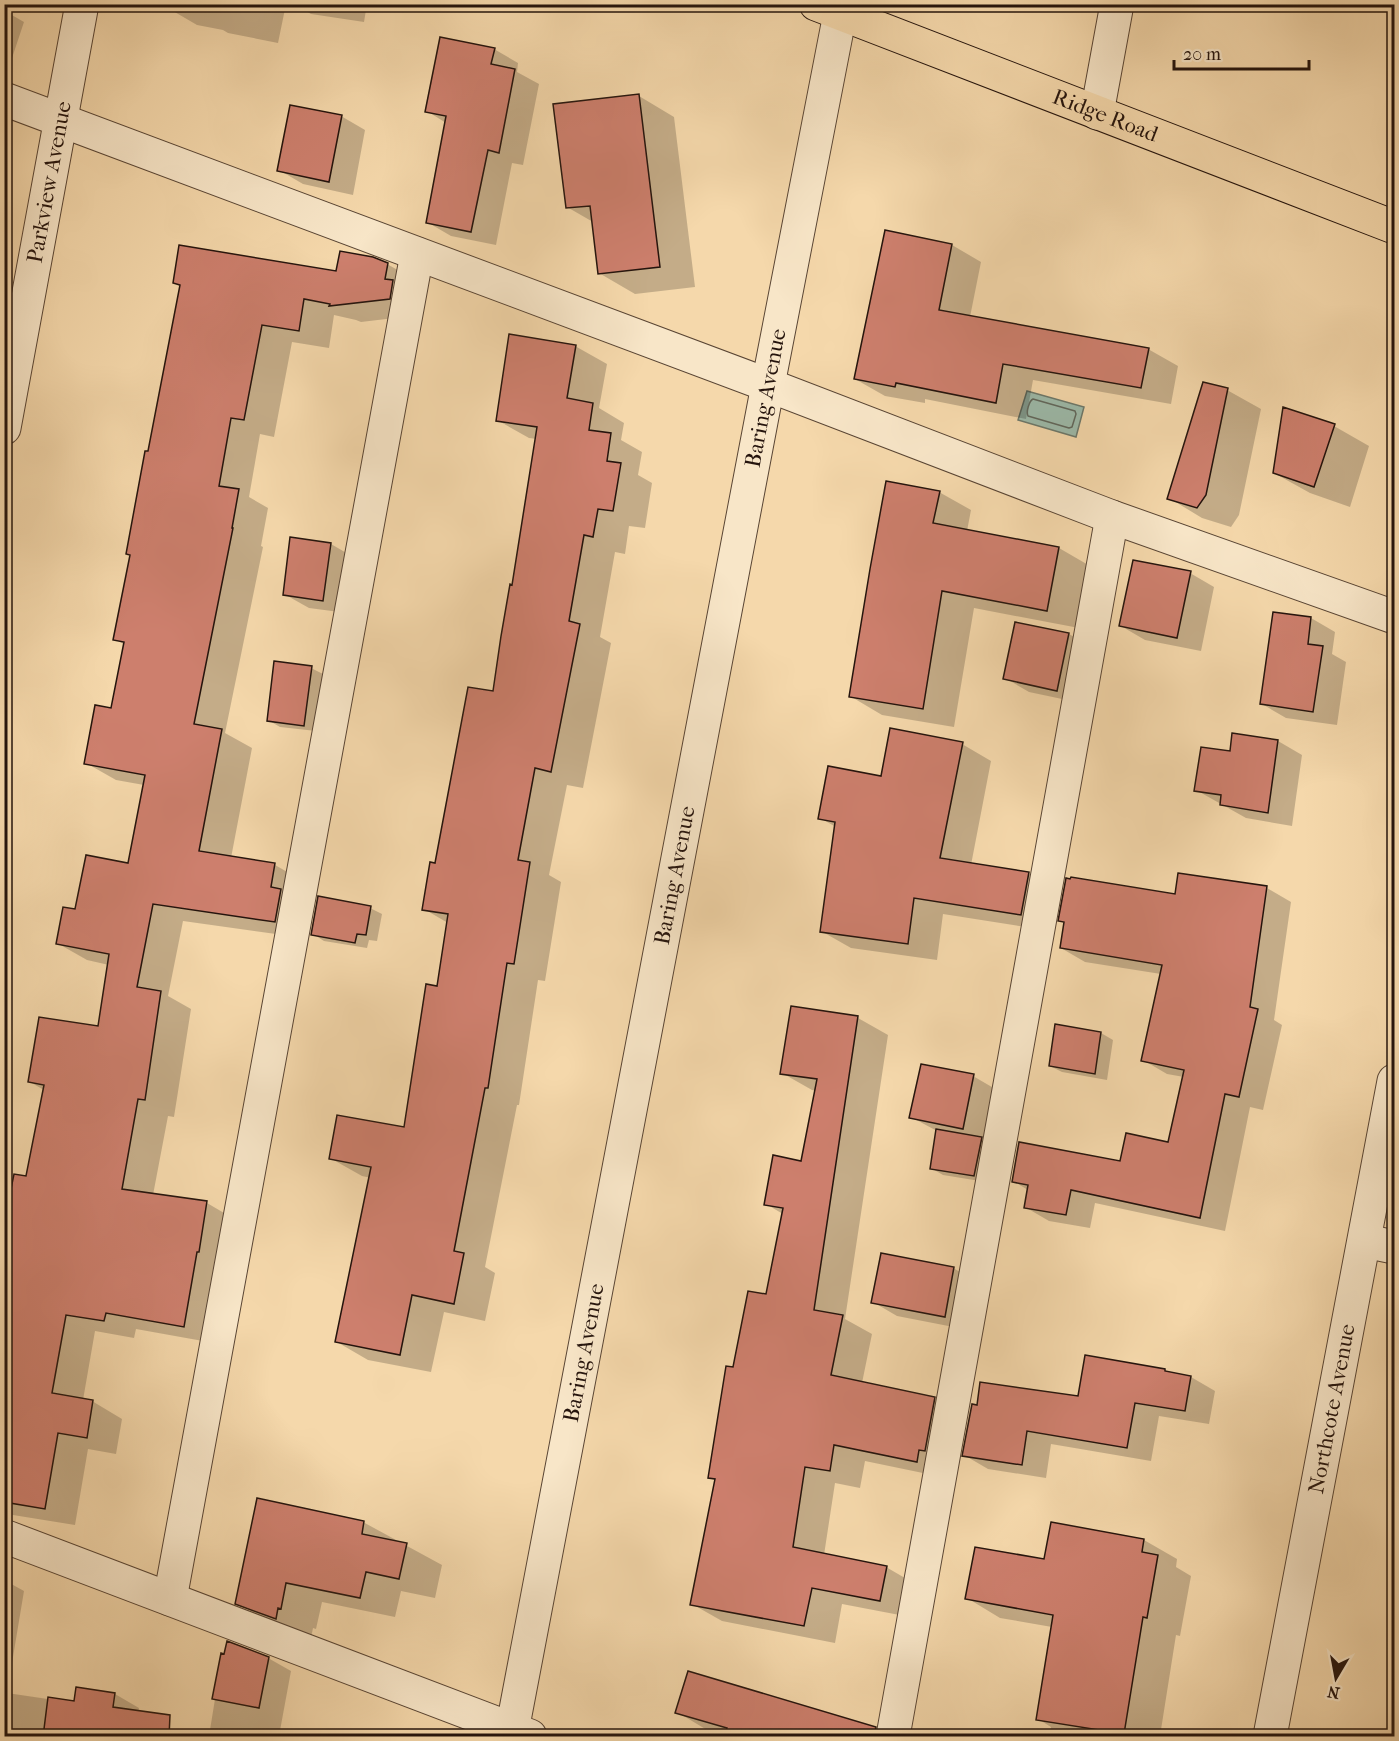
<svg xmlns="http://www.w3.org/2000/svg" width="1399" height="1741" viewBox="0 0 1399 1741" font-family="'IM FELL French Canon',serif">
  <rect width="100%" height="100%" fill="#f5d8ab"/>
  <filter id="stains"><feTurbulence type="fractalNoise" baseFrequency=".00333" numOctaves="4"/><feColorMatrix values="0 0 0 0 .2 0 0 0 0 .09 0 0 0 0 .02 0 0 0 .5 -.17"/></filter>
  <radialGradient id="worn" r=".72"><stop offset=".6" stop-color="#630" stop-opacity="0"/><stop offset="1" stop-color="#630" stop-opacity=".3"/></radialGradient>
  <path fill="#9cbaaa" stroke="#6c786b" stroke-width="1.5" d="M1027 391 1084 407 1076 437 1018 420Z"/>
  <path fill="#0003" d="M4 4H13L10 14 24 22 10 64 4 62Z
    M175 4H277L285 9 278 43 228 33 223 30 197 25 173 11Z
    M294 4H367L364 22 311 14Z
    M494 49 518 63 517 72 539 84 523 165 512 163 496 245 451 236 427 222 446 123 427 111Z
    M639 96 674 117 695 287 635 294 599 273 593 222 567 207Z
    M341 116 365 130 353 195 303 184 279 170Z
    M886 231 952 245 981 262 970 317 1148 349 1178 366 1171 404 1033 380 1026 419 925 399V403L885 396 855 379Z
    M387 264 417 281 420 315 361 322 356 320 334 315 329 348 292 342 274 437 260 434 249 497 268 508 261 546 263 547 225 733 252 748 231 858 275 865 305 882V938L183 921 168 996 191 1009 174 1117 168 1116 153 1195 207 1203 236 1220 214 1343 136 1329 134 1338 95 1331 83 1400 92 1401 122 1419 116 1454 88 1449 75 1525 13 1515 4 1510V1371L27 1178 44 1090 30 1082 99 1028 109 965 87 960 57 943 76 911 129 865 144 785 116 780 86 763 112 710 125 645 115 639 181 287 174 283 337 273Z
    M575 346 607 364 599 408 624 423 621 440 642 452 638 475 652 483 645 528 629 526 625 554 615 552 600 637 611 643 583 788 567 785 549 875 561 882 545 981 538 980 519 1105H517L485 1267 495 1273 485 1321 444 1312 431 1372 368 1360 337 1342 371 1178 362 1176 330 1158 405 1129 438 987 448 923 424 909 436 865 494 692 514 586 537 439 529 438 497 420Z
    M1227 390 1261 409 1239 515 1231 527 1202 518 1169 498Z
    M1334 426 1369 446 1350 507 1310 493 1274 473Z
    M939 492 971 510 967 531 1059 548 1090 566 1079 628 974 608 954 727 882 715 850 696Z
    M331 544 355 558 347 613 309 608 284 594Z
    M1190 573 1214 587 1201 651 1145 640 1121 626Z
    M1274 613 1311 618 1335 632 1332 654 1346 662 1337 725 1286 718 1262 704Z
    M1069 634 1093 648 1081 703 1029 692 1005 678Z
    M311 668 323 674 316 731 280 727 268 720Z
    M1234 735 1278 741 1302 755 1292 826 1246 818 1196 790 1231 753Z
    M962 744 991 761 971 865 1029 874 1058 891 1051 931 943 914 937 960 851 948 821 931 836 827 820 818 882 777Z
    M1179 875 1267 888 1291 902 1274 1020 1282 1025 1263 1110 1250 1107 1225 1231 1095 1203 1090 1228 1049 1221 1025 1207 1028 1190 1013 1181 1121 1163 1169 1144 1184 1077 1167 1074 1143 1060 1161 974 1085 962 1061 948 1065 923 1060 920 1176 895Z
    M370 908 382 914 377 941 369 940 367 948 324 941 313 934Z
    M792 1008 858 1018 888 1035 845 1319 872 1334 862 1383 934 1398 965 1415 947 1478 865 1461 860 1488 835 1483 824 1555 886 1567 917 1585 910 1617 842 1604 835 1643 722 1621 692 1604 716 1481 710 1477 734 1369 767 1295 783 1214 766 1204 803 1163 816 1091 812 1090 782 1073Z
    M1057 1026 1101 1033 1113 1040 1107 1080 1062 1072 1050 1066Z
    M973 1076 997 1090 986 1182 943 1175 931 1168 937 1131 911 1117Z
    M953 1268 978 1282 969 1330 897 1316 873 1302Z
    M1165 1370 1170 1373 1191 1377 1215 1391 1209 1424 1159 1416 1151 1461 1051 1444 1046 1478 988 1469 964 1455 1079 1398Z
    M363 1522 442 1565 435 1598 401 1591 395 1617 322 1602 316 1629 313 1628 311 1638 272 1623 236 1603Z
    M1052 1524 1144 1540 1177 1559 1176 1567 1191 1576 1180 1636 1176 1635 1160 1736H1049L1051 1727 1038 1719 1052 1627 1000 1618 967 1598 1046 1561Z
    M4 1580 24 1591 7 1693 75 1703 115 1694 139 1708 134 1736H4Z
    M268 1658 291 1671 279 1736H209L215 1699Z
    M677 1712 823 1713 726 1736 712 1733Z"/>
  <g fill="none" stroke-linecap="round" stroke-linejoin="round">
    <path stroke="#60675c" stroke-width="1.5" d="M1033 399 1075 411 1076 414 1072 427 1069 428 1028 416C1026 412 1029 401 1033 399Z"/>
  </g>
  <path fill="#cd7f6d" stroke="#25140d" stroke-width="1.5" d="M440 37 495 48 491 64 515 69 499 153 488 150 471 232 426 223 446 116 425 112Z
    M639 94 660 267 598 274 590 206 566 208 553 104Z
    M290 105 342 115 329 182 277 171Z
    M885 230 952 244 939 310 1149 348 1141 388 1003 364 996 403 896 383 895 387 854 379Z
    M179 245 336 271 340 251 373 257 388 263 385 279 393 280 390 299 329 306 330 304 304 299 299 331 262 325 244 420 231 418 219 486 239 489 232 528H233L194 724 222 729 199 851 275 863 271 887 281 889 275 922 153 904 137 987 161 991 145 1100 138 1099 122 1189 207 1201 199 1252H197L184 1327 106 1313 104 1321 66 1315 52 1393 93 1400 87 1438 58 1433 45 1509 4 1502V1223L14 1174 26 1176 44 1085 28 1082 39 1017 98 1026 109 954 56 944 63 907 75 909 86 855 128 863 145 775 84 764 95 705 111 708 124 642 113 640 130 555 126 554 145 451H148L180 285 173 283Z
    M509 334 576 345 567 398 593 403 589 430 611 433 607 461 621 463 613 511 598 509 593 537 584 535 569 621 580 624 551 772 535 768 518 860 530 862 514 964 507 963 488 1088H485L454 1251 464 1253 454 1304 412 1295 400 1355 335 1342 371 1167 329 1159 337 1115 404 1127 426 984 437 986 448 914 422 910 430 862 435 863 468 687 493 691 501 636 510 584 512 585 537 427 496 421Z
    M1203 382 1228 388 1206 495 1197 508 1167 499Z
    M1283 407 1335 424 1314 487 1273 473Z
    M886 481 940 491 933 523 1059 547 1047 611 942 591 923 709 849 697 870 569Z
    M290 537 331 543 323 601 283 595Z
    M1133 560 1191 571 1177 638 1119 626Z
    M1273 612 1311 617 1308 644 1323 646 1313 712 1260 704Z
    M1015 622 1069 633 1057 691 1003 679Z
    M274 661 312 666 304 726 267 721Z
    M890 728 963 742 940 858 1029 872 1021 915 914 898 908 944 820 932 835 822 818 819 828 766 881 776Z
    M1232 733 1278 740 1268 813 1220 805 1221 795 1194 791 1201 747 1230 751Z
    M1178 873 1267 886 1250 1007 1258 1009 1239 1097 1225 1094 1200 1218 1071 1190 1066 1215 1024 1208 1028 1185 1012 1182 1019 1142 1120 1161 1126 1133 1168 1142 1184 1070 1141 1061 1162 965 1060 948 1064 922 1058 921 1066 878 1070 879 1071 877 1175 894Z
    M318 896 371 906 366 935 357 934 355 943 311 935Z
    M791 1006 858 1016 814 1310 843 1315 831 1375 935 1397 925 1451 919 1450 917 1462 834 1445 830 1471 805 1467 793 1547 887 1566 880 1601 812 1588 804 1626 690 1605 715 1479 708 1478 726 1366 733 1367 748 1291 766 1294 783 1208 764 1205 773 1155 801 1161 817 1079 780 1074Z
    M1055 1024 1101 1032 1095 1074 1049 1066Z
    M921 1064 974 1074 963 1129 909 1118Z
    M936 1129 982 1137 974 1176 930 1169Z
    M881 1253 954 1267 945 1317 871 1303Z
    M1085 1355 1165 1369V1371L1191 1376 1185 1411 1135 1403 1127 1448 1027 1431 1022 1465 962 1456 972 1404 977 1405 980 1382 1078 1396Z
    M257 1498 364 1521 362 1534 407 1543 399 1579 366 1572 360 1598 286 1583 281 1609 278 1608 276 1619 235 1604Z
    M1051 1522 1144 1539 1142 1552 1158 1555 1147 1618 1143 1617 1124 1734 1036 1720 1053 1615 965 1599 975 1547 1044 1559Z
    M227 1641 269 1657 259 1708 212 1699 221 1653 224 1654Z
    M688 1671 876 1727 874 1737H724L727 1728 675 1713Z
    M76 1687 115 1693 113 1707 170 1715 169 1737H43L48 1697 74 1701Z"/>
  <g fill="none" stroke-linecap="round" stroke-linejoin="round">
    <g stroke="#594534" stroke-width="35">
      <g id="minor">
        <path d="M4 99 768 385 1112 517 1394 617"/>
        <path d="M1097 113 1117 4"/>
        <path id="s1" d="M4 428 82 4"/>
        <path d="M1365 1241 1394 1247"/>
        <path d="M4 1536 530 1736"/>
        <path d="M170 1599 417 254"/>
        <path id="s2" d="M511 1736 768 385 840 14"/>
        <path d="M893 1736 1112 517"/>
        <path id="s3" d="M1270 1736 1394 1081"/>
      </g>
    </g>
    <g stroke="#25140d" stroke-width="35">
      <g id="major">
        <path id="s4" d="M816 4 1394 227"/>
      </g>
    </g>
    <use href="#minor" stroke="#f8e6c8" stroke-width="33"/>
    <use href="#major" stroke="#f5d8ab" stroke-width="33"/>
  </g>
  <g text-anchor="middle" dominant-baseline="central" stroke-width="6" stroke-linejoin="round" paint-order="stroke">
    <g font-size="22" fill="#25140d" stroke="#f8e6c8">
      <text stroke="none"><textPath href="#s4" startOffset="310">Ridge Road</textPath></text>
      <text stroke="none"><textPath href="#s1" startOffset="250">Parkview Avenue</textPath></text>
      <text stroke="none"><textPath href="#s2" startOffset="1362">Baring Avenue</textPath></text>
      <text stroke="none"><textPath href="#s2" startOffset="876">Baring Avenue</textPath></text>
      <text stroke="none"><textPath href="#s2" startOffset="390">Baring Avenue</textPath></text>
      <text stroke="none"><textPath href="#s3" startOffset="333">Northcote Avenue</textPath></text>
    </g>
  </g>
  <rect width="1399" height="1741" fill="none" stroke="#f5d8ab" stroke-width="24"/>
  <rect x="6" y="6" width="1387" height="1729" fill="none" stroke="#25140d" stroke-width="3"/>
  <rect x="12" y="12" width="1375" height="1717" fill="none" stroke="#25140d" stroke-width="1.5"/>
  <g transform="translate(1336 1678) rotate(190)" stroke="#f8e6c8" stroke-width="4.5" paint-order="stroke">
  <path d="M0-4.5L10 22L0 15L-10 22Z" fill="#25140d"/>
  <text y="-9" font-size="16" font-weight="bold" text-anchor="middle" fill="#25140d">N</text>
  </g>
  <path d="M1174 60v9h135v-9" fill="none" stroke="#25140d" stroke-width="3"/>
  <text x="1183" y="60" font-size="18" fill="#25140d" stroke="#f8e6c8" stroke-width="4.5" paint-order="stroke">20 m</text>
  <rect width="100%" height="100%" filter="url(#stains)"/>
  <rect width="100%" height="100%" fill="url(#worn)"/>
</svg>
